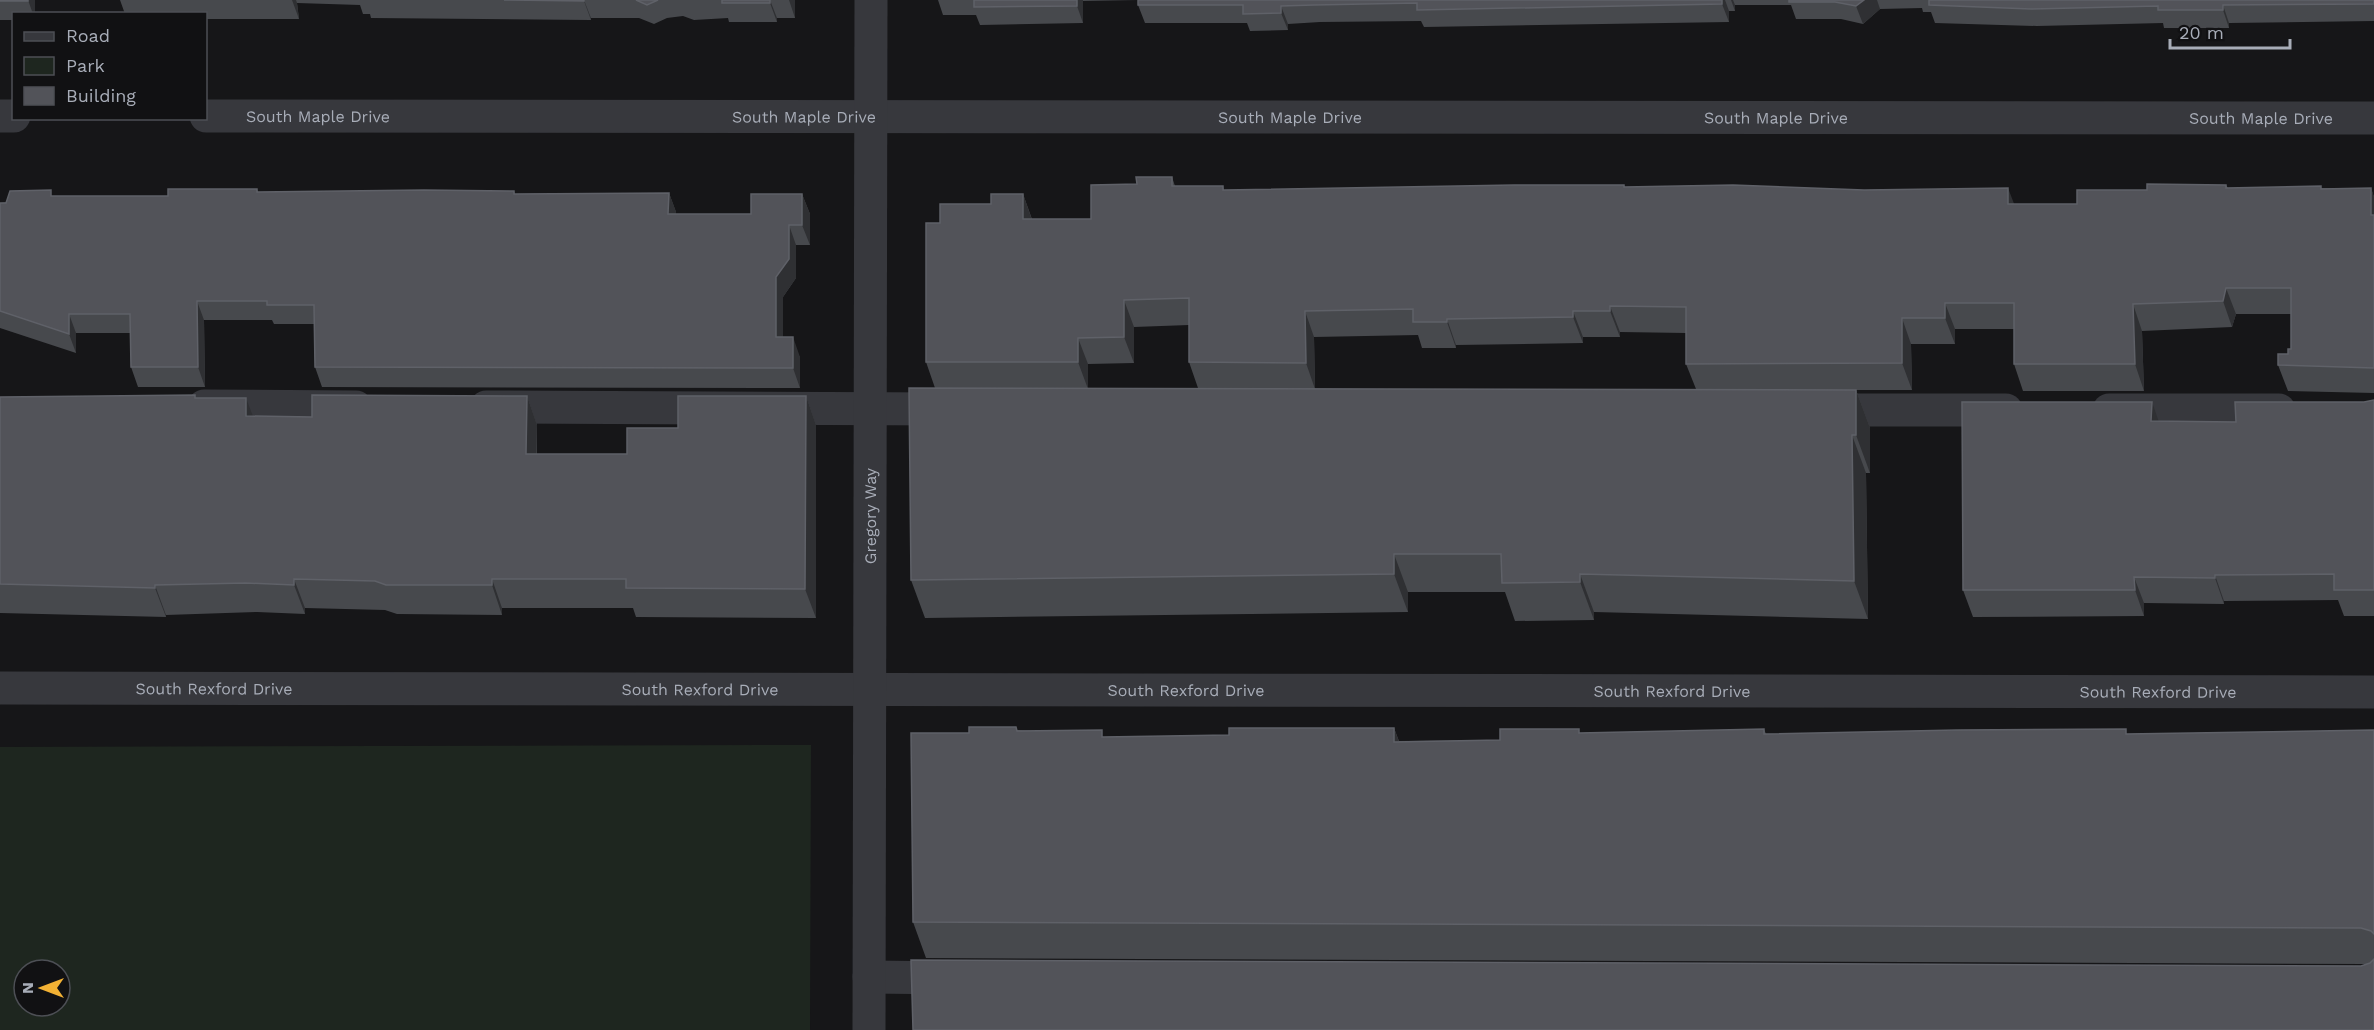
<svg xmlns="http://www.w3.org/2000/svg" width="2374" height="1030" viewBox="0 0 2374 1030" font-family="'Work Sans',sans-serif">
  <rect width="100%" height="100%" fill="#161618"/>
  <path fill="#1e261f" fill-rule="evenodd" d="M811 745 810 1030H0V747ZM24 970H60V1006H24Z"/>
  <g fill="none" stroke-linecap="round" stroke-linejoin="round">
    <g stroke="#37383d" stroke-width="33">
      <path d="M0 116H14"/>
      <path id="s1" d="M206 116 2374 118"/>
      <path d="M204 406 356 407"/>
      <path d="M486 407 953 409"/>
      <path d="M1818 410H2006"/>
      <path d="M2109 410H2279"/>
      <path id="s2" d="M0 688 2374 692"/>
      <path d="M869 977 957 978"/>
      <path id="s3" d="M869 1030 871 0"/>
    </g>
  </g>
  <path fill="#47494d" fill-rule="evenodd" d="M0 0H35V14H14V20H0Z
    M120 0H795V18H777V22H729L728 18 694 20 683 16 667 18 654 24 639 18H591V20L371 18 370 14H363L360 5 297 3 299 19H206V14H125Z
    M938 0H2374V21L2229 23V28H2164L2163 23 2037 26 1935 23 1931 12H1923L1922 8 1880 9 1863 24 1841 19H1796L1791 5H1735V11H1729V22L1424 27 1421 21 1320 22 1288 24V30L1250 31 1247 23H1145L1138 5V0L1083 1V23L980 25 976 15H943Z
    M1172 177 1175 186H1223L1224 190 1624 185 1625 187 2014 204H2077L2147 190 2226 185 2228 188H2371L2374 197V393L2288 391 2278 365 2288 354 2291 349V314H2236L2232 327 2142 331 2144 391H2023L2014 364V329H1955V344H1911L1912 390H1843H1856L1870 428V473H1866L1868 619 1594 612V620L1515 621 1505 592H1408V612L925 618 911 580 935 388 926 362 940 223 991 204 1023 194 1032 219H1091L1137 184ZM1189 325V362L1198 388H1088V364L1134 363V327ZM1620 332 1686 333V364L1696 389H1315L1314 337 1418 335 1422 348H1456V345L1583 343V337H1620Z
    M257 189 258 192 514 191 515 194 669 193 676 212V214H751L802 194 810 214V245H796V278L783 297V337L800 357V388L322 387 315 367 314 324H274L272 320H204L205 387H138L131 367 130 333H76V353L0 328V203L53 196H168Z
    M527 396 537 425V454H627L678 428 806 396 816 425V618L636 617 633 608H502V615L397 614 385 610 305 608V614L257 612 166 615V617L0 613V397L196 398 253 416 312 417Z
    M2374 400V616H2344L2338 600 2224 601V604L2144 603V616L1973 617 1963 590 2159 421 2236 422 2364 402Z
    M1394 728 1399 741 1500 740 1581 733 1764 729 1766 734H2128L2374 730V1030L2361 966 2366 964 926 958 913 922 969 733 1018 730 1105 737 1229 735Z"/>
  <path fill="#2f3033" d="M28 0H35V14H33Z
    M292 0H296L297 3 299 19Z
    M584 0 591 18V20L584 1Z
    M770 0 777 18V22L770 3Z
    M789 0H795V18Z
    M1077 0H1083V23L1077 6Z
    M1722 0H1725L1729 11V22L1722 4Z
    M1731 0H1733L1735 5V11Z
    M1864 0H1877L1880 9 1863 24 1856 6Z
    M2223 5 2229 23V28L2223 10Z
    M1281 6 1288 24V30L1281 13Z
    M2008 188 2018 214 2008 204Z
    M2371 188 2374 197V222L2371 215Z
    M669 193 676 212 675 234 668 214Z
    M802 194 810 214V245L802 225Z
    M1023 194 1032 220 1023 219Z
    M789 225 796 245V278L783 297V357L776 337V277Z
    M2226 288 2236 314 2232 327 2223 301Z
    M1124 300 1134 327V363L1124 337Z
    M197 301 204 320 205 387 198 367Z
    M1945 303 1955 329V344L1945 318Z
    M2133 304 2142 331 2144 391 2135 364Z
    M1610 306 1620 332V337L1610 311Z
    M1305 311 1314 337 1315 389 1306 363Z
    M1573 311 1583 337V343L1573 317Z
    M69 314 76 333V353L69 334Z
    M1902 318 1911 344 1912 390 1902 363Z
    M1447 319 1456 345V348L1447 322Z
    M793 337 800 357V388L793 368Z
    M1078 338 1088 364V389L1078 362Z
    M1856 390 1870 428V473L1856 435Z
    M527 396 537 425 536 483 526 454Z
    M806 396 816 425V618L805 589Z
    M246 398 257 427 246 416Z
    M2152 402 2161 428 2151 421Z
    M1852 435 1866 473 1868 619 1854 581Z
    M1394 554 1408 592V612L1394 574Z
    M1580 574 1594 612V620L1580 582Z
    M2215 575 2224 601V604L2215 578Z
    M2134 577 2144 603V616L2135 590Z
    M294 579 305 608V614L294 585Z
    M492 579 502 608V615L492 585Z
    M155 585 166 615V617L155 588Z
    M1394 728 1407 764 1394 742Z"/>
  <path fill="#525359" stroke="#5f6168" stroke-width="1.5" d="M0 0H28V1H0Z
    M504 0H584V1Z
    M636 0H658L647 5Z
    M722 0H770V3H722Z
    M974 0H1077V6L974 7Z
    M1138 0H1722V4L1417 10V3L1314 5 1281 6V13L1243 14V5H1138Z
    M1789 0H1864L1856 6 1835 2H1789Z
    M1929 0H2374V4L2223 5V10H2158V6L2031 9 1929 5Z
    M1136 177H1172V186H1223V190L1514 185H1624V187L1733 185 1864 190 2008 188V204H2077V190H2147V184L2226 185V188L2321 186V189L2371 188V215H2374V368L2278 365V354H2288V349H2291V288H2226L2223 301 2133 304 2135 364H2014V303H1945V318H1902V363L1686 364V307L1610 306V311H1573V317L1447 319V322H1413V309L1305 311 1306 363 1189 362V298L1124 300V337L1078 338V362H926V223H940V204H991V194H1023V219H1091V185L1137 184Z
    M168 189H257V192L424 190 514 191V194L669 193 668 214H751V194H802V225H789V259L776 277V337H793V368L315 367 314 305H267V301H197L198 367H131L130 314H69V334L0 311V203H6L10 191 51 190V196H168Z
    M909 388 1856 390V435H1852L1854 581 1580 574V582L1502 583 1501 554H1394V574L911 580Z
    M195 395V398H246V416L312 417V395L527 396 526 454H627V428H678V396H806L805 589 626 588V579H492V585H386L375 581 294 579V585L246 583 155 585V588L0 584V397Z
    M2374 400V590H2334V574L2215 575V578L2134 577 2135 590H1963L1962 402H2152L2151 421 2236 422 2235 402H2364Z
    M969 727H1016L1017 731 1102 730V737L1229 735V728H1394V742L1500 740V729H1579V733L1764 729V734L1957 730 2126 729V734L2374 730V934L2371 931 2361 928 913 922 911 733H969Z
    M2374 959V1030H913L911 960 2361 966 2370 963Z"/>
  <g text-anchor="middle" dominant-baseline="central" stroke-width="4.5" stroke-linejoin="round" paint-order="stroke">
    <g font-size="16" fill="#a8adb8" stroke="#111113">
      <text stroke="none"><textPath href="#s1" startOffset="112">South Maple Drive</textPath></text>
      <text stroke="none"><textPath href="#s1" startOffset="598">South Maple Drive</textPath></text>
      <text stroke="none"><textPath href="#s1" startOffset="1084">South Maple Drive</textPath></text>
      <text stroke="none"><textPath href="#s1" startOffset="1570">South Maple Drive</textPath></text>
      <text stroke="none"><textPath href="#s1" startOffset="2055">South Maple Drive</textPath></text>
      <text stroke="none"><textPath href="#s3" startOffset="514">Gregory Way</textPath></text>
      <text stroke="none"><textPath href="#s2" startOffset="214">South Rexford Drive</textPath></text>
      <text stroke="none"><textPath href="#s2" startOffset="700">South Rexford Drive</textPath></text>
      <text stroke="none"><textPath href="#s2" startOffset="1186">South Rexford Drive</textPath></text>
      <text stroke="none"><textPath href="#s2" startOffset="1672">South Rexford Drive</textPath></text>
      <text stroke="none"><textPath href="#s2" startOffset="2158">South Rexford Drive</textPath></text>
    </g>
  </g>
  <rect x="12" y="12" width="195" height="108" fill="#111113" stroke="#4d4f55" stroke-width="1.5"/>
  <rect x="24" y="32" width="30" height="9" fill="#37383d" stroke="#4d4f55" stroke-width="1.5"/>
  <text x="66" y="42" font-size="18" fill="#a8adb8">Road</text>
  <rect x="24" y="57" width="30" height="18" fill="#1e261f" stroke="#4d4f55" stroke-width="1.5"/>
  <text x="66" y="72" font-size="18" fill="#a8adb8">Park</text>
  <rect x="24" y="87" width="30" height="18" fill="#525359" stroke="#4d4f55" stroke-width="1.5"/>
  <text x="66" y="102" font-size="18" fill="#a8adb8">Building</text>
  <g transform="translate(42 988) rotate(270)"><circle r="28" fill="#111113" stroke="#4d4f55" stroke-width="1.5"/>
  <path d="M0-4.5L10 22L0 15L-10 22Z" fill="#f2b134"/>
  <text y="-9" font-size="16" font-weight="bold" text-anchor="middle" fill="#a8adb8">N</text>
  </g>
  <path d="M2170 39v9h120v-9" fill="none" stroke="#a8adb8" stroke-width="3"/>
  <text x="2179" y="39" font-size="18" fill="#a8adb8" stroke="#111113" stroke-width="4.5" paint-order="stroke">20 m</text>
</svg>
